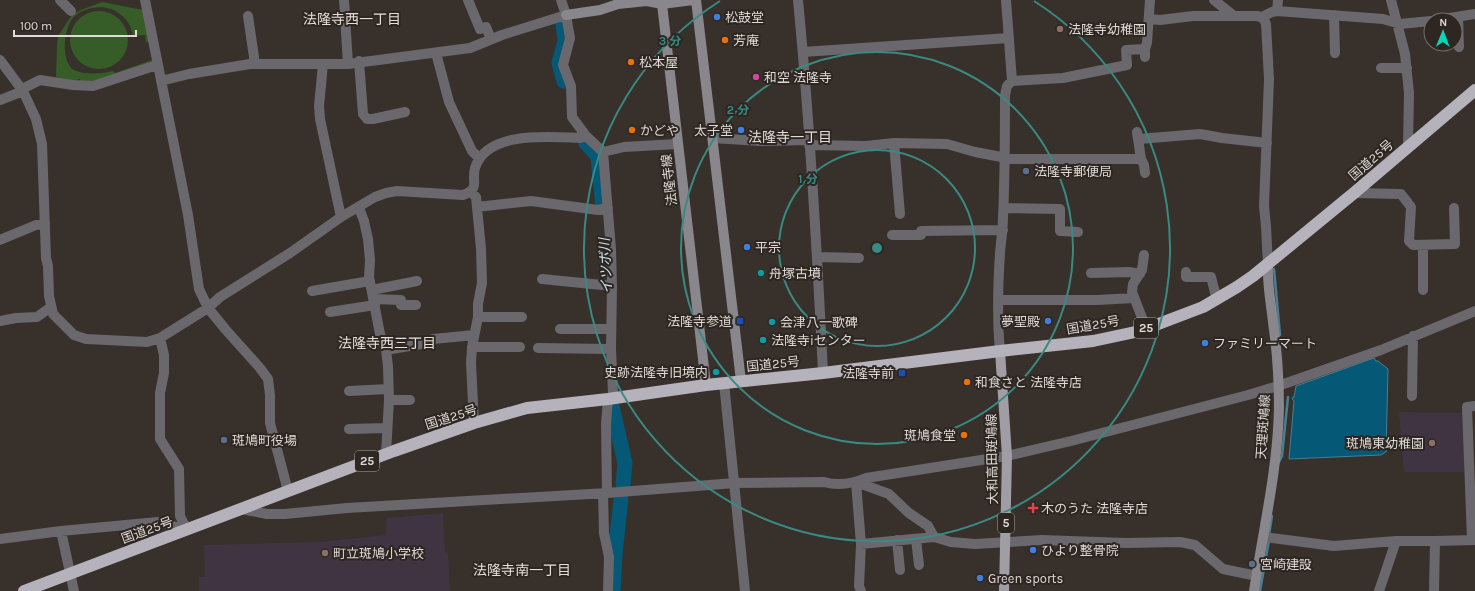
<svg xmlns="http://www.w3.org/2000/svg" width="1475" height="591" viewBox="0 0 1475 591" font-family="Karla,'Noto Sans JP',sans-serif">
  <rect width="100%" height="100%" fill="#37302b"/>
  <path fill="#403443" d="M1399 412 1464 413V472H1404Z
    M443 513 445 551 448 554 450 591H199V577H205L204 545 321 542 386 535V518Z"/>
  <path fill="#365d27" d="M102 2 143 10 149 42H146L145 35 133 36C131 24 124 14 111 9 99 5 81 8 72 19 64 30 60 61 74 70 84 75 102 74 113 71L115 73 152 60 153 62 93 82 80 81V79H78L77 81 56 77 57 45 58 36 72 15 81 10Z
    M70 40a29 29 0 1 1 58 0a29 29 0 1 1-58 0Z
    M756 273a5 5 0 1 1 10 0a5 5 0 1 1-10 0Z"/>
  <path fill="#065877" stroke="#477f94" d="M1374 358 1376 361H1378L1388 369 1386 452 1381 455 1289 459 1294 401 1292 399 1293 397H1294L1296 386Z"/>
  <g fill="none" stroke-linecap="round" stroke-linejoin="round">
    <path stroke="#477f94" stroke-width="2.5" d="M1274 269 1280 335
      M1279 462 1282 456 1288 397
      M1269 535 1272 516
      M1260 591 1269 540"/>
    <path stroke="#065877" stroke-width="15" d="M563 24 565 41 559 63 564 81
      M586 143 596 154 598 158 603 208
      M612 406 625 463 623 484
      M613 591 615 554 621 499"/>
    <path stroke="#6a686c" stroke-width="10" d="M60 0 71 11
      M145 0 188 215 199 289 208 308 226 330 260 368 268 379 270 395V423L288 491
      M344 0 348 64
      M468 0 480 29 486 27 491 39
      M561 0 566 15 570 38 563 65 571 86 572 117 586 136 603 152 611 249 612 286 611 349 613 393
      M798 0C810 124 817 249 823 373
      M1006 0 1012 81
      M1214 0 1234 16H1258L1264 19 1266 24 1269 79 1264 206 1266 226 1268 265
      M1391 0 1405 54 1409 93 1408 146
      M1277 11 1278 0
      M1334 15 1335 53
      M248 16 255 64
      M1262 17 1272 12 1277 11 1383 19 1400 24 1431 21
      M1458 17 1459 47
      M1149 19 1160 20 1193 16H1234
      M1437 20 1475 14
      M803 52 1009 38
      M436 53 449 102 472 151 479 158
      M1145 57V49L1147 43 1150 0
      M0 60 23 91 36 119 42 144 46 258 48 266 49 296 53 314 74 335 86 339 147 342 160 338 208 308 220 297 290 253 341 217 375 197 386 193 397 191 463 195C481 188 471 182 475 168 487 130 550 137 580 138L586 136
      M359 61 363 114 367 119H373L405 112
      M323 64 319 106 320 119 341 217
      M1381 68H1407
      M161 81 189 74 250 64H348L470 48 502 35 566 15
      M22 89 40 80 73 85 93 86 157 65
      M0 100 23 91
      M1137 132 1141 159 1144 165 1145 173
      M713 138 761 141 809 140
      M1139 139 1200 134 1222 138 1267 143
      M894 143 900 214
      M809 145 866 146 894 143 947 144 975 152 1012 159H1141
      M603 152 624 147 677 144
      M471 192 476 197 481 249 482 283 478 304V317L472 347 471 363 474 423
      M1354 193 1401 194 1411 207 1409 241 1413 245 1455 244 1454 208
      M477 207 531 201 598 210 608 208
      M359 208 364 221 368 239 370 260 369 277 380 334 386 350 388 366 389 400 386 454
      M1004 208 1060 209V231L1078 232
      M892 235H921V231L1003 230
      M0 240 36 225 45 224
      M1144 255 1142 270 1133 284 1132 292 1146 328
      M817 257 859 258
      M1186 272V277H1211L1217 300
      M1091 273 1129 272 1140 274
      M542 279 612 286
      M372 290 417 281
      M1423 290V245
      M312 291 370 281
      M374 299 401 300V305H416
      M999 300H1097L1134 298
      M330 312 375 305
      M478 317H522
      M0 321 16 318 37 317 51 307
      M560 329H611
      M160 338 164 355V373L160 393V439L179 469 180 516 187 530
      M433 339 474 335
      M472 347H520
      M538 348 611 349
      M386 350 421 344
      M1000 351C997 320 998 284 1000 253 1001 241 1003 229 1003 217 1005 176 1005 136 1005 95L1007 86 1012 81 1063 78 1127 65 1126 50 1145 49
      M724 383 745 591
      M349 391 388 389
      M1412 396 1413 336
      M389 400H410
      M349 429 387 428
      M603 493 604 533 609 557 608 591
      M607 493 606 424 608 399
      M241 509 267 514H285L347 508 607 493 735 483 824 482C838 486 852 484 866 478L1007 456 1071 441 1248 395 1278 386 1381 350 1475 311
      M61 531 74 591
      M1264 537 1334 546 1396 541H1435L1434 591
      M0 539 61 531 158 522 187 530
      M916 539 919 565
      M897 540 900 570
      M1472 540 1467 407 1475 406
      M1435 541 1475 540
      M861 544 934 537
      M861 591 859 586 861 544 856 482 889 494 909 513 928 526 934 537 951 542 975 544 1042 540 1126 543 1180 542 1195 545 1223 569 1257 576
      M1379 591 1396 541"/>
    <path stroke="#89868c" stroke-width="10" d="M696 0 741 381
      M662 4 706 385
      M566 15 600 10 618 4 647 1 662 4 693 0
      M1254 591C1263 531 1278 468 1279 407 1279 379 1277 350 1273 322 1271 303 1267 284 1268 265"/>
    <path stroke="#a19da5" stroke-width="10" d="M1000 351 1007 456 1004 591"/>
    <path stroke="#b6b2bc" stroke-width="12" d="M24 591 394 451 474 423 527 408 608 399 706 385 823 373 1000 351 1093 341 1140 331 1203 307 1237 287 1253 276 1354 193 1475 90"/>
  </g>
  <g fill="none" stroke="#398a83" stroke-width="2">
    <circle cx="877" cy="248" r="98"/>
    <circle cx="877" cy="248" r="196"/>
    <path d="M1034 1A293 293 0 1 1 720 1"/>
  </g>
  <g fill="#3f7fe0" stroke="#2d2621" stroke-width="1.5">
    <circle cx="717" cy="17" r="4"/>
    <circle cx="741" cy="130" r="4"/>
    <circle cx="747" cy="247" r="4"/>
    <circle cx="1048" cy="321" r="4"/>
    <circle cx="1205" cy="343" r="4"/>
    <circle cx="1033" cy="550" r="4"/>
    <circle cx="980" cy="578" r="4"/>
  </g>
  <g fill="#8d6e63" stroke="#2d2621" stroke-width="1.5">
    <circle cx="1060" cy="29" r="4"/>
    <circle cx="1432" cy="443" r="4"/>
    <circle cx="325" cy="553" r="4"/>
  </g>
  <g fill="#e8710a" stroke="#2d2621" stroke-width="1.5">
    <circle cx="725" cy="40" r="4"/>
    <circle cx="631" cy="62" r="4"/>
    <circle cx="632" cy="130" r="4"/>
    <circle cx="967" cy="382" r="4"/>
    <circle cx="964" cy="435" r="4"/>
  </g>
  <circle fill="#d1479c" stroke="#2d2621" stroke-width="1.5" cx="756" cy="77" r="4"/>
  <g fill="#5c6f8a" stroke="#2d2621" stroke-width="1.5">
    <circle cx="1026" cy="171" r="4"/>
    <circle cx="224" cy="440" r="4"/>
    <circle cx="1252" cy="564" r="4"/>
  </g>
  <g fill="#0f9aa8" stroke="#2d2621" stroke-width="1.5">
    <circle cx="761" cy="273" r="4"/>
    <circle cx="772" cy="322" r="4"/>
    <circle cx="763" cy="340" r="4"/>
    <circle cx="716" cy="372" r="4"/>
  </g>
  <g fill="#1a4fb4" stroke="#2d2621" stroke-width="1.5">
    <rect x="736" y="317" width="8" height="8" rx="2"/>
    <rect x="898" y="369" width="8" height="8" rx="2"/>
  </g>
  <path fill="#e0444e" stroke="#2d2621" stroke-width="1.5" d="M1031 502h4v4h4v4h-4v4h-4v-4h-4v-4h4z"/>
  <g text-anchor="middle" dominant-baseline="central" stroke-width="4" stroke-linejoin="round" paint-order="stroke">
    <g fill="#2d2621" stroke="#aaa4a0" stroke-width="1">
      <rect x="1134" y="318" width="24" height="20" rx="3"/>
      <rect x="355" y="451" width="24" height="20" rx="3"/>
      <rect x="998" y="513" width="16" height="20" rx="3"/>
    </g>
    <g font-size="12" font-weight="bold" fill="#dfdad7">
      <text x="1146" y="328">25</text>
      <text x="367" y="461">25</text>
      <text x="1006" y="523">5</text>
    </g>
    <g font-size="13" fill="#dfdad7" stroke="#2d2621" text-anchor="start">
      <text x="725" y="17">松鼓堂</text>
      <text x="1068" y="29">法隆寺幼稚園</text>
      <text x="733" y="40">芳庵</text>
      <text x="639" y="62">松本屋</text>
      <text x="764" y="77">和空 法隆寺</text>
      <text x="640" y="130">かどや</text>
      <text x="733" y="130" text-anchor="end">太子堂</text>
      <text x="1034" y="171">法隆寺郵便局</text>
      <text x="755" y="247">平宗</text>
      <text x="769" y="273">舟塚古墳</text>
      <text x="732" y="321" text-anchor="end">法隆寺参道</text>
      <text x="1040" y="321" text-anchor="end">夢聖殿</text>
      <text x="780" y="322">会津八一歌碑</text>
      <text x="771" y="340">法隆寺iセンター</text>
      <text x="1213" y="343">ファミリーマート</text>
      <text x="708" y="372" text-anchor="end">史跡法隆寺旧境内</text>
      <text x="894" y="373" text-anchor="end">法隆寺前</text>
      <text x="975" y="382">和食さと 法隆寺店</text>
      <text x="956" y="435" text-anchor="end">斑鳩食堂</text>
      <text x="232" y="440">斑鳩町役場</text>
      <text x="1424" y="443" text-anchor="end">斑鳩東幼稚園</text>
      <text x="1041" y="508">木のうた 法隆寺店</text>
      <text x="1041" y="550">ひより整骨院</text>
      <text x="333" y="553">町立斑鳩小学校</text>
      <text x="1260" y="564">宮崎建設</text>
      <text x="988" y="578">Green sports</text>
    </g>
    <g font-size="13" fill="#dfdad7" stroke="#2d2621">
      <text transform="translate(1371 160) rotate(-41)">国道25号</text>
      <text transform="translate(669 180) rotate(-97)">法隆寺線</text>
      <text transform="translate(1093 325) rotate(-10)">国道25号</text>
      <text transform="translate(773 364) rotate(-6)">国道25号</text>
      <text transform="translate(451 417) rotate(-18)">国道25号</text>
      <text transform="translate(1263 427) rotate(-86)">天理斑鳩線</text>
      <text transform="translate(992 459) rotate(-91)">大和高田斑鳩線</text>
      <text transform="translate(147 530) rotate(-20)">国道25号</text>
    </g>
    <g font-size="14" fill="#e5dcd5" stroke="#2d2621">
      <text x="352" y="19">法隆寺西一丁目</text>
      <text x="790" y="137">法隆寺一丁目</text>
      <text x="387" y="343">法隆寺西三丁目</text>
      <text x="522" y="570">法隆寺南一丁目</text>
    </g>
    <g font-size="14" font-style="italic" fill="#d0e5f0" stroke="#2d2621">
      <text transform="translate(606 266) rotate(-93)">イツボ川</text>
    </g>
  </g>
  <circle cx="877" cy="248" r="6" fill="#398a83" stroke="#2d2621" stroke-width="2"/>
  <g font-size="12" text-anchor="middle" font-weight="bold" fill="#398a83" stroke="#2d2621" stroke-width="4" stroke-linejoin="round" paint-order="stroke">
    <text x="670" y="45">3 分</text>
    <text x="738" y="114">2 分</text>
    <text x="808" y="183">1 分</text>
  </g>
  <g transform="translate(1443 32) rotate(1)"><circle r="19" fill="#2d2621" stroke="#746e6a"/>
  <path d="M0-3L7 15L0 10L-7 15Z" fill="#06d5b6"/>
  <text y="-6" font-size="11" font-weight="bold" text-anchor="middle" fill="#dfdad7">N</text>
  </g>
  <path d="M14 30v6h122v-6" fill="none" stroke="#dfdad7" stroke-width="2"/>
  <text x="20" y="30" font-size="12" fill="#dfdad7" stroke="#2d2621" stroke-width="3" paint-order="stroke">100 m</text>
</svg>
